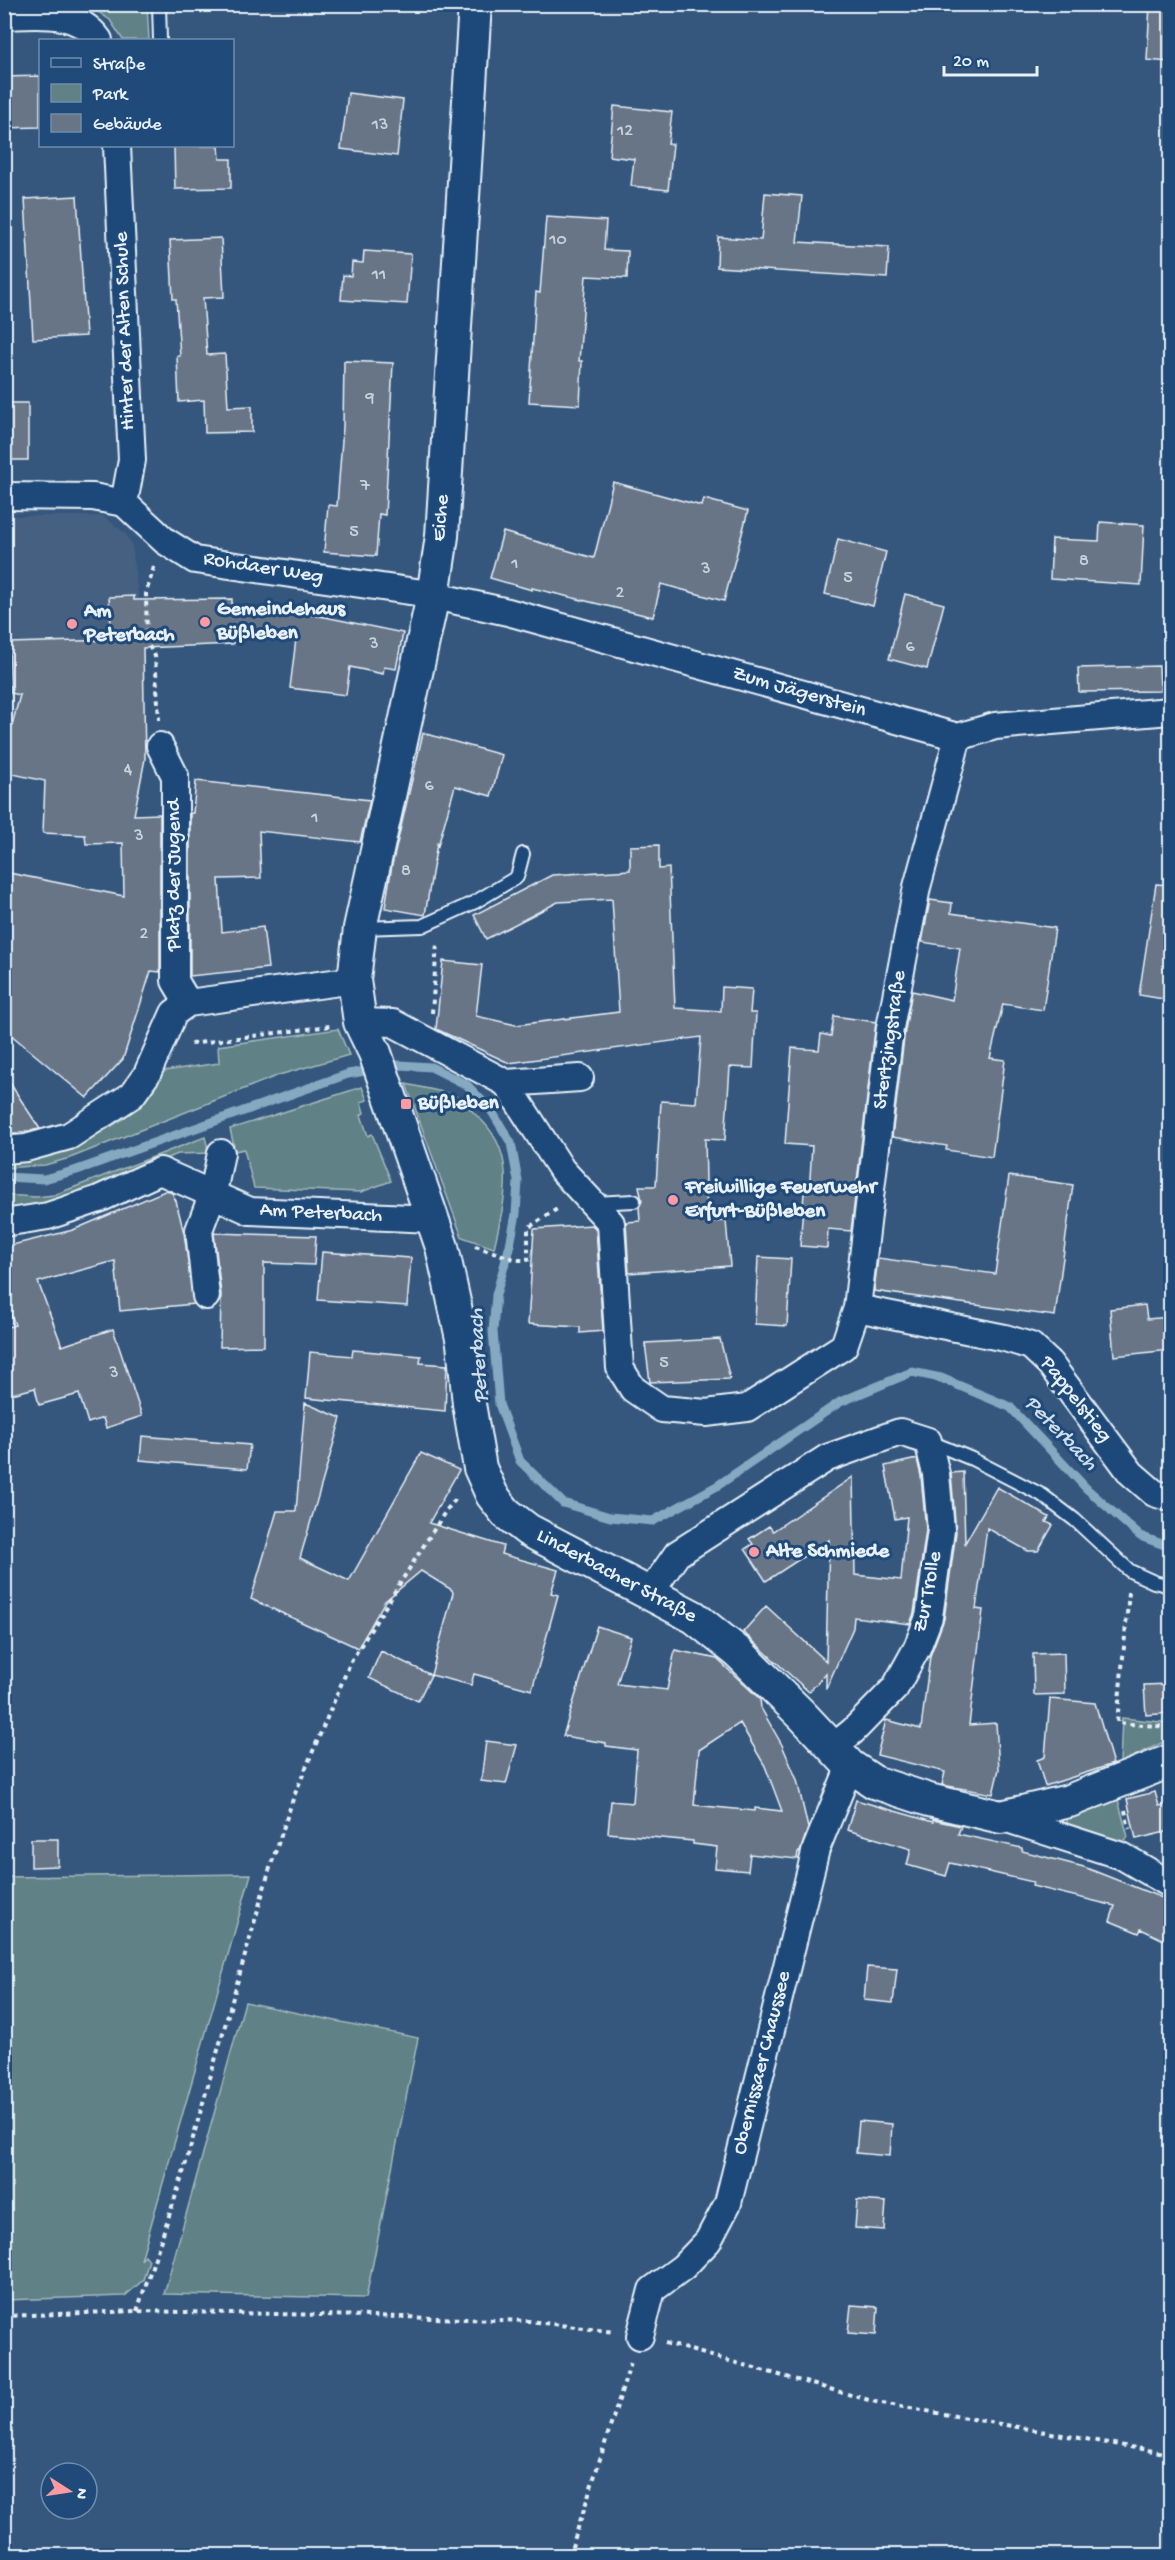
<svg xmlns="http://www.w3.org/2000/svg" width="1175" height="2560" viewBox="0 0 1175 2560" font-family="'Gochi Hand',sans-serif">
  <rect width="100%" height="100%" fill="#35577e"/>
  <filter id="ink" filterUnits="userSpaceOnUse"><feTurbulence type="fractalNoise" baseFrequency=".0167" numOctaves="2"/><feDisplacementMap in="SourceGraphic" scale="12" xChannelSelector="R" yChannelSelector="G"/><feConvolveMatrix kernelMatrix="1 2 1 2 8 2 1 2 1" color-interpolation-filters="sRGB"/></filter>
  <g filter="url(#ink)">
    <path fill="#446081" d="M5 516H103L125 533 132 545 138 594 146 757 5 723Z"/>
    <path fill="#608185" stroke="#a4b9be" stroke-width="1.5" d="M88 5H147L149 40H123L110 20Z
      M338 1029 349 1055 279 1075 70 1158 45 1165 5 1168 4 1162C67 1146 132 1135 164 1071L219 1063 218 1046Z
      M406 1084C422 1088 441 1090 455 1096 463 1100 470 1109 476 1115 519 1152 505 1199 494 1248L462 1237Z
      M362 1087 367 1100 361 1102 364 1113 361 1115 368 1136 372 1134 391 1181 361 1192 254 1188 244 1149 235 1151 230 1129Z
      M205 1137 209 1153 178 1154 55 1200 5 1211 4 1195 36 1197 54 1195Z
      M1122 1718 1170 1723V1739L1120 1763Z
      M1117 1796 1128 1837 1122 1843 1068 1825 1065 1815Z
      M251 1874 141 2260 145 2255 149 2260 143 2280 125 2296 5 2300V1877Z
      M245 2002 418 2038 366 2298 164 2294Z"/>
    <g fill="none" stroke-linecap="round" stroke-linejoin="round">
      <path stroke="#84a9c1" stroke-width="9" d="M4 1177 44 1179 77 1170 348 1074 400 1065 431 1067 467 1085 491 1110 511 1143 518 1181 516 1214 510 1245 496 1295 493 1331 499 1404 520 1461 563 1503 610 1517 653 1521 717 1486 840 1402 912 1372 941 1378 1010 1407 1087 1489 1140 1536 1170 1547"/>
    </g>
    <path fill="#687587" stroke="#e8f1f8" stroke-width="1.5" fill-rule="evenodd" d="M1150 4H1170V62L1147 60Z
      M40 76V127L4 128V77Z
      M348 93 403 100 397 156 341 149Z
      M614 106 672 112 668 144H673L668 190 631 186 634 159 609 156Z
      M174 146H219L220 159H231V188L175 189Z
      M765 193 802 196 797 242 889 247 887 278 717 267 718 237 761 240Z
      M77 196 86 336 33 339 25 199Z
      M546 217 606 221 604 250 628 251 627 278 586 276 579 361H582L580 405 529 402 536 292 540 293Z
      M221 238 224 297 203 298 207 355 225 354 228 407 252 406V432L205 433 204 400 179 402 177 356H180L176 299H173L170 240Z
      M364 251 411 254 407 304 341 300 343 275 351 276 352 262 363 263Z
      M344 361 393 363 385 515 379 514 376 556 324 552 328 505 337 506 343 427Z
      M4 403H28V460H4Z
      M613 482 702 506 704 499 748 511 724 601 661 584 653 617 532 588V590L490 578 503 532 594 558Z
      M1100 522 1144 525 1141 585 1050 579 1052 539 1099 541Z
      M838 539 886 552 873 606 825 594Z
      M905 594 944 604 927 669 889 659Z
      M134 596V600L232 599V606L299 616V613L325 617 403 633 396 669 384 667 383 674 350 667 346 695 290 688 296 639 233 630V644L143 648 145 759 134 815 160 814V972L151 971 123 1059 87 1098 4 1029V872L124 896 123 843 86 844 85 835 43 833 45 781 4 772V755L20 695 11 693 9 643 112 640 109 597Z
      M1159 666 1160 691 1079 692 1078 668Z
      M423 733 502 755 491 796 455 786 438 846 437 844 425 915 385 908 392 865Z
      M196 781 370 800 360 842 259 831 261 878 219 879 222 932 263 927 268 968 190 976V813H193Z
      M659 845V869L669 868 675 1008 721 1011 722 987 752 989 750 1013H756L753 1068 730 1067 725 1140 705 1139 707 1222 726 1221 730 1266 629 1273 626 1222 640 1221 639 1207 642 1201 639 1186H656L661 1101 696 1103 701 1037 509 1063 436 1029 443 961 482 965 476 1016 516 1025 619 1012 612 899 558 902 486 939 474 915 552 875 630 870V846Z
      M1156 884 1170 885V1000L1139 995Z
      M930 900 952 903 951 913 1055 928 1043 1010 1003 1004 990 1058 1005 1060 992 1157 946 1150 947 1146 892 1137 905 1030 912 991 952 1000 960 948 922 942Z
      M834 1016 876 1022 851 1231 828 1229 827 1248 800 1246 804 1193H809L812 1146 785 1144 792 1048 819 1050 821 1034 831 1036Z
      M4 1074 40 1129 4 1135Z
      M1009 1176 1073 1185 1055 1316 874 1291 878 1258 995 1274Z
      M167 1190 172 1193 176 1201 184 1233 194 1304 120 1311 115 1261 38 1282 62 1346 113 1329 142 1416 106 1428 103 1418 88 1423 79 1394 39 1405 35 1388 12 1394 8 1380H4V1328L15 1325 4 1296V1247L73 1230Z
      M592 1225 596 1229 603 1331 580 1333V1327L528 1324 534 1229Z
      M214 1233 316 1236 314 1265 264 1263V1346L220 1347 221 1294Z
      M322 1252 411 1258 407 1306 318 1300Z
      M758 1257 791 1259 787 1326 755 1324Z
      M1145 1305 1147 1319 1170 1317V1350L1114 1356 1110 1309Z
      M720 1339 730 1379 650 1382 645 1343Z
      M353 1350 421 1356 420 1363 447 1365 445 1411 306 1398 310 1352 352 1356Z
      M305 1403 341 1418 300 1558 349 1581 421 1453 459 1470 429 1523 503 1546 501 1554 558 1570 551 1593 558 1595 532 1690 474 1674 471 1685 431 1675 453 1593 452 1590 421 1571 385 1601 358 1648 251 1599 277 1511H296Z
      M142 1436 250 1445 247 1469 140 1460Z
      M917 1459 921 1476 926 1530 914 1613 910 1624 854 1617 853 1628 826 1689V1673L809 1692 743 1632 766 1606 826 1661 829 1540 766 1581 745 1549 753 1544 749 1539 769 1526 773 1531 853 1477 855 1575 901 1580 907 1517 895 1519 885 1466Z
      M963 1472 965 1543 997 1487 1049 1517 1046 1522 1053 1525 1038 1551H1028L987 1528 976 1609 983 1610 969 1725 996 1723 999 1769 993 1794 942 1785 945 1772 877 1755 886 1720 921 1729 930 1656 944 1619 956 1532 951 1473Z
      M597 1626 631 1637 617 1684 667 1690 675 1650 717 1659 760 1699 761 1708 782 1745 797 1780 808 1828 800 1852H798L797 1859 750 1854 748 1871 715 1868 717 1847 693 1844V1841L608 1833 611 1801 633 1803 637 1750 606 1746V1743L563 1736ZM740 1723 765 1766 782 1811 755 1808V1811L694 1805 699 1750Z
      M381 1651 431 1675 418 1701 369 1678Z
      M1064 1653 1065 1694 1034 1695 1033 1654Z
      M1170 1684V1713L1146 1715 1144 1685Z
      M1050 1699 1095 1703 1113 1764 1045 1786 1037 1760 1045 1757Z
      M486 1741 517 1745 506 1784 481 1781Z
      M1155 1792 1159 1806 1170 1804V1831L1136 1839 1127 1799Z
      M856 1800 933 1822V1820L961 1826 958 1834 1022 1848V1851L1084 1867 1170 1901V1943L1141 1929 1139 1933 1110 1921 1115 1906 1032 1886 1033 1882 950 1863 946 1876 907 1865 911 1849 847 1830Z
      M31 1839H58V1866L31 1867Z
      M867 1967 897 1969 893 2003 864 2000Z
      M859 2121 892 2124 890 2156 856 2153Z
      M857 2200 886 2202 884 2230 855 2228Z
      M851 2305 878 2307 876 2335 848 2333Z"/>
    <g fill="none" stroke-linecap="round" stroke-linejoin="round">
      <g stroke="#e8f1f8" stroke-width="16">
        <path id="service" d="M159 4 160 40
          M360 928 422 926 475 902 517 877 523 854
          M594 1203 634 1201
          M928 1441 972 1459 1042 1495 1075 1520 1130 1571 1154 1582 1170 1586"/>
      </g>
      <g stroke="#e8f1f8" stroke-width="30">
        <path id="minor" d="M4 16C39 15 77 9 99 40
          M117 146 132 460 124 503
          M4 496 93 497 124 503 165 541 195 560 416 592 508 612 958 737 995 726 1170 711
          M160 746 175 776V981L188 1003
          M360 1022 393 1023 506 1083 562 1170 611 1223 620 1368 633 1389 662 1409 706 1413 747 1408 844 1346 857 1308 890 1028 917 887 958 737
          M506 1083 580 1078
          M4 1150 26 1148 69 1136 132 1095 147 1074 174 1013 188 1003 354 980
          M4 1223 48 1216 99 1199 160 1171 250 1211 433 1219
          M206 1296 199 1230 213 1193 221 1153
          M857 1308 1005 1338 1031 1346 1050 1364 1131 1473 1154 1493 1170 1498
          M650 1593 677 1554 827 1458 900 1432 928 1441 936 1474 941 1530 929 1617 917 1648 895 1688 853 1731 832 1748
          M1001 1817 1122 1856 1170 1884
          M640 2336 652 2290 683 2267 708 2241 728 2203 816 1849 850 1766"/>
      </g>
      <g stroke="#e8f1f8" stroke-width="36">
        <path id="tertiary" d="M475 4 442 536 433 596 360 928 354 980 360 1022 375 1053 442 1247 463 1343 469 1404 480 1468 492 1495 506 1513 528 1530 694 1617 739 1653 802 1715 850 1766 874 1782 929 1800 1001 1817 1069 1801 1170 1761"/>
      </g>
      <path stroke="#e8f1f8" stroke-width="4" stroke-dasharray="4.5 4.5" stroke-linecap="butt" d="M154 567 146 593 147 643 155 656 159 720
        M432 1013 437 943
        M191 1044 330 1026
        M475 1246 517 1260H528V1228L560 1207
        M1129 1592 1117 1723 1170 1727
        M1125 1810 1129 1829
        M137 2311 181 2180 269 1871 294 1796 351 1661 445 1512 458 1496
        M4 2316 137 2311 370 2316 529 2321 614 2332
        M665 2343 876 2402 1170 2454
        M569 2556 631 2362"/>
      <use href="#service" stroke="#1f4a7a" stroke-width="12"/>
      <use href="#minor" stroke="#1f4a7a" stroke-width="26"/>
      <use href="#tertiary" stroke="#1f4a7a" stroke-width="32"/>
    </g>
  </g>
  <g fill="#ff9aa2" stroke="#1f4a7a" stroke-width="2">
    <circle cx="205" cy="622" r="6"/>
    <circle cx="72" cy="624" r="6"/>
    <rect x="400" y="1098" width="12" height="12" rx="3"/>
    <circle cx="673" cy="1200" r="6"/>
    <circle cx="754" cy="1552" r="6"/>
  </g>
  <g text-anchor="middle" dominant-baseline="central" stroke-width="6" stroke-linejoin="round" paint-order="stroke">
    <g font-size="18" fill="#c8d2dc">
      <text x="380" y="125">13</text>
      <text x="625" y="131">12</text>
      <text x="558" y="240">10</text>
      <text x="379" y="275">11</text>
      <text x="370" y="398">9</text>
      <text x="365" y="486">7</text>
      <text x="354" y="532">5</text>
      <text x="1084" y="561">8</text>
      <text x="515" y="564">1</text>
      <text x="706" y="569">3</text>
      <text x="848" y="578">5</text>
      <text x="620" y="593">2</text>
      <text x="374" y="644">3</text>
      <text x="910" y="647">6</text>
      <text x="128" y="770">4</text>
      <text x="429" y="786">6</text>
      <text x="315" y="818">1</text>
      <text x="139" y="836">3</text>
      <text x="406" y="871">8</text>
      <text x="144" y="934">2</text>
      <text x="664" y="1363">5</text>
      <text x="114" y="1373">3</text>
    </g>
    <g font-size="21" fill="#e8f1f8" stroke="#1f4a7a">
      <text transform="translate(126 331) rotate(-92)">Hinter der Alten Schule</text>
      <text transform="translate(442 518) rotate(-85)">Eiche</text>
      <text transform="translate(263 569) rotate(9)">Rohdaer Weg</text>
      <text transform="translate(799 693) rotate(16)">Zum Jägerstein</text>
      <text transform="translate(175 875) rotate(-90)">Platz der Jugend</text>
      <text transform="translate(891 1040) rotate(-82)">Stertzingstraße</text>
      <text transform="translate(321 1214) rotate(3)">Am Peterbach</text>
      <text transform="translate(1075 1400) rotate(52)">Pappelstieg</text>
      <text transform="translate(616 1577) rotate(28)">Linderbacher Straße</text>
      <text transform="translate(929 1592) rotate(-79)">Zur Trolle</text>
      <text transform="translate(763 2063) rotate(-76)">Obernissaer Chaussee</text>
    </g>
    <g font-size="21" font-weight="bold" fill="#e8f1f8" stroke="#1f4a7a" text-anchor="start">
      <text x="217" y="610">Gemeindehaus<tspan x="217" dy="24">Büßleben</tspan></text>
      <text x="84" y="612">Am<tspan x="84" dy="24">Peterbach</tspan></text>
      <text x="418" y="1104">Büßleben</text>
      <text x="685" y="1188">Freiwillige Feuerwehr<tspan x="685" dy="24">Erfurt-Büßleben</tspan></text>
      <text x="766" y="1552">Alte Schmiede</text>
    </g>
    <g font-size="22" font-style="italic" fill="#cfdfea" stroke="#1f4a7a">
      <text transform="translate(480 1356) rotate(-93)">Peterbach</text>
      <text transform="translate(1060 1434) rotate(46)">Peterbach</text>
    </g>
  </g>
  <rect width="1175" height="2560" fill="none" stroke="#1f4a7a" stroke-width="24"/>
  <rect x="12" y="12" width="1151" height="2536" fill="none" stroke="#e8f1f8" stroke-width="2" filter="url(#ink)"/>
  <rect x="39" y="39" width="195" height="108" fill="#1f4a7a" stroke="#6f8dac" stroke-width="1.5"/>
  <rect x="51" y="58" width="30" height="9" fill="#1f4a7a" stroke="#6f8dac" stroke-width="1.5"/>
  <text x="93" y="69" font-size="18" fill="#e8f1f8">Straße</text>
  <rect x="51" y="84" width="30" height="18" fill="#608185" stroke="#6f8dac" stroke-width="1.5"/>
  <text x="93" y="99" font-size="18" fill="#e8f1f8">Park</text>
  <rect x="51" y="114" width="30" height="18" fill="#687587" stroke="#6f8dac" stroke-width="1.5"/>
  <text x="93" y="129" font-size="18" fill="#e8f1f8">Gebäude</text>
  <g transform="translate(69 2491) rotate(102)"><circle r="28" fill="#1f4a7a" stroke="#6f8dac" stroke-width="1.5"/>
  <path d="M0-4.5L10 22L0 15L-10 22Z" fill="#ff9aa2"/>
  <text y="-9" font-size="16" font-weight="bold" text-anchor="middle" fill="#e8f1f8">N</text>
  </g>
  <path d="M944 66v9h93v-9" fill="none" stroke="#e8f1f8" stroke-width="3"/>
  <text x="953" y="66" font-size="18" fill="#e8f1f8" stroke="#1f4a7a" stroke-width="4.5" paint-order="stroke">20 m</text>
</svg>
